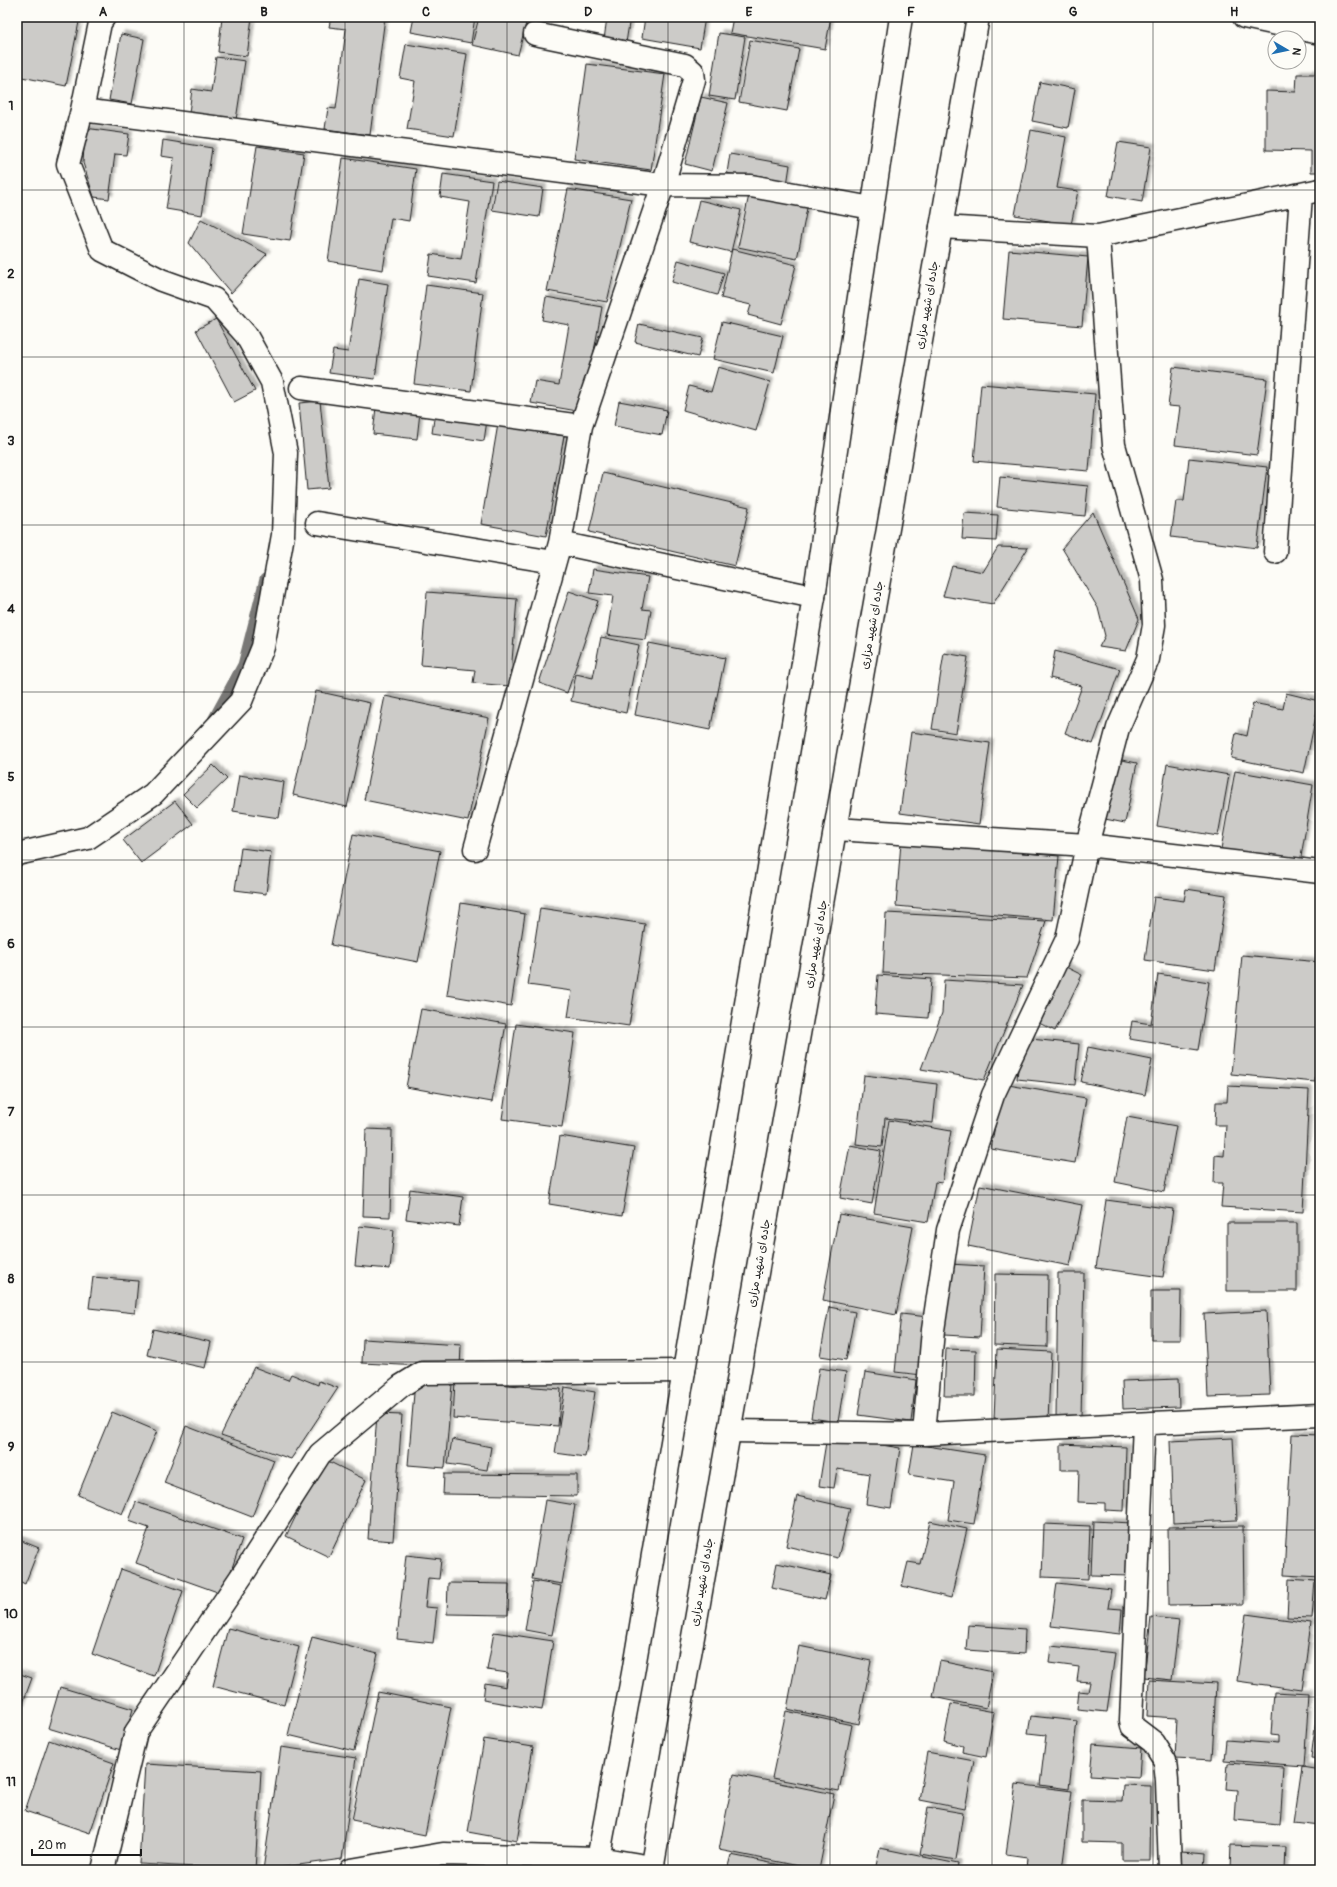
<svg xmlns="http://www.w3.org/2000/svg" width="1337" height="1887" viewBox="0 0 1337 1887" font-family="Pangolin,'Playpen Sans Arabic',sans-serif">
  <defs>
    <filter id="shadow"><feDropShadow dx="3.5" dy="-3.5" stdDeviation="1" flood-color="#0004"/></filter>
  </defs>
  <rect width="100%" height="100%" fill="#fdfcf7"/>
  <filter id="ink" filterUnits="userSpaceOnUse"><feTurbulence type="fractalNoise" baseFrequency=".025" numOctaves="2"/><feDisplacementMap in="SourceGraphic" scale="8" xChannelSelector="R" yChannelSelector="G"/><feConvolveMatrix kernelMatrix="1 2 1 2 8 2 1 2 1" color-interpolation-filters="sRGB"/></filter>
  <g filter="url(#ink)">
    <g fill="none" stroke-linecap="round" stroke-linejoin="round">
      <path stroke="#797876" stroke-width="11" d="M213 720 243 665 265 579"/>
    </g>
    <path fill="#cccbc8" stroke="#1c1c1c" filter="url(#shadow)" d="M17 17H80L66 86 17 76Z
      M211 17H252L247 56 218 52 222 18Z
      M331 17H385L370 135 325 129 328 108 336 109 346 29 329 27Z
      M414 17H475L471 43 411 32Z
      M479 17H517L527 19 518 55 472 45Z
      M607 17H630L626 43 604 40Z
      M645 17H705L700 48 642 38Z
      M733 17H831L825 49 730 33Z
      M719 33 745 37 735 100 709 96Z
      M121 34 144 39 132 104 109 100Z
      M750 40 799 49 787 111 739 102Z
      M406 44 467 54 454 136 407 129 415 81 400 78Z
      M216 57 245 61 236 120 189 113 192 89 211 92Z
      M587 64 665 74 651 170 574 159Z
      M1297 74H1320V172H1311V151L1266 150V91L1296 92Z
      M1040 82 1075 89 1068 128 1032 121Z
      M701 97 728 103 712 171 685 164Z
      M85 128 129 134 126 155 115 154 109 199 94 197 83 163Z
      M1031 130 1066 137 1057 188 1078 191 1071 225 1015 215Z
      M163 140 212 148 202 215 166 209 174 158 161 156Z
      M1118 142 1151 147 1142 202 1108 196Z
      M257 146 304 153 290 241 243 234Z
      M730 154 790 165 787 185 727 173Z
      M343 158 416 169 409 221 391 218 383 270 328 261Z
      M443 174 492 181 476 283 428 276 431 254 461 259 470 202 440 197Z
      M497 181 543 188 539 217 492 210Z
      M568 189 631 199 607 302 547 291Z
      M750 190 808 203 797 259 738 247Z
      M699 200 741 210 731 252 689 242Z
      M201 219 267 254 231 293 189 243Z
      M732 249 796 265 781 324 748 315 751 305 721 298Z
      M1009 250 1088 257 1082 326 1003 319Z
      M678 260 724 273 717 295 672 282Z
      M359 279 388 284 375 379 329 373 333 350 348 352Z
      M426 285 483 293 471 391 414 384Z
      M546 297 602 307 583 412 531 403 535 381 559 385 569 325 542 320Z
      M216 319 255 391 234 402 196 330Z
      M722 322 783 336 774 373 713 359Z
      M639 324 703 338 698 357 635 342Z
      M718 367 770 382 756 431 683 410 689 386 711 392Z
      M1173 367 1267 379 1257 455 1175 445 1180 407 1168 406Z
      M981 384 1095 394 1089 471 974 461Z
      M320 401 329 488 307 490 299 403Z
      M619 401 667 410 662 435 614 426Z
      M376 407 420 412 417 439 373 434Z
      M435 412 487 420 484 441 432 433Z
      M498 424 564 436 546 536 481 524Z
      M1189 458 1267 467 1257 548 1171 537 1176 501H1184Z
      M603 473 749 507 735 566 589 532Z
      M1000 477 1088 486 1085 516 997 507Z
      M1093 512 1139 619 1126 651 1099 647 1105 636 1098 608 1062 548Z
      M964 513 998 515 996 541 962 539Z
      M998 547 1028 548 993 604 943 596 952 566 983 572Z
      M593 569 648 577 642 609 651 610 646 640 607 635 613 596 589 593Z
      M569 591 598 601 567 693 539 683Z
      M427 592 517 599 510 686 473 683 475 670 421 665Z
      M601 637 639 645 626 713 571 701 576 674 593 678Z
      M649 643 725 658 710 730 635 715Z
      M1055 651 1120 669 1093 744 1065 733 1082 686 1050 678Z
      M944 653 968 657 956 733 932 729Z
      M316 691 370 703 347 807 293 795Z
      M1286 693 1319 701 1304 773 1231 758 1236 733 1247 736 1253 703 1283 709Z
      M385 696 489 718 468 821 364 800Z
      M911 732 990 743 979 824 900 813Z
      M1117 759 1137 763 1125 823 1105 819Z
      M1167 764 1229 775 1218 836 1157 826Z
      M213 765 227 779 197 808 183 794Z
      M1235 771 1313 785 1300 863 1221 849Z
      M239 775 284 782 279 818 233 811Z
      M175 801 193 824 141 863 123 840Z
      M353 834 440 851 418 962 331 945Z
      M901 842 1059 856 1053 920 896 906Z
      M241 848 271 852 266 894 235 890Z
      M1186 889 1226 895 1215 970 1145 960 1154 897 1184 901Z
      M461 903 525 914 511 1006 447 995Z
      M540 908 645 924 629 1026 568 1017 572 991 528 985Z
      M886 913 1046 921 1027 978 883 973Z
      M1242 955 1320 962V1031L1315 1082 1231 1074Z
      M1064 966 1082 975 1055 1031 1037 1022Z
      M1158 974 1209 982 1198 1050 1129 1039 1132 1021 1151 1024Z
      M878 975 931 979 928 1018 875 1014Z
      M944 980 1023 985 984 1080 921 1069 942 1013Z
      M421 1009 506 1024 492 1102 406 1087Z
      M516 1024 575 1033 562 1127 502 1119Z
      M1021 1038 1079 1044 1075 1085 1017 1079Z
      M1088 1047 1152 1060 1145 1095 1081 1082Z
      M864 1075 937 1084 933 1123 885 1118 882 1147 856 1144Z
      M1002 1084 1086 1098 1075 1163 991 1149Z
      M1228 1086 1309 1090 1303 1212 1221 1207 1223 1183H1214L1215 1155 1224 1156 1226 1125H1215L1216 1102H1227Z
      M1127 1117 1176 1126 1164 1192 1115 1182Z
      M889 1120 951 1131 942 1183 935 1182 928 1222 874 1213Z
      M366 1129 392 1130 390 1217 363 1216Z
      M560 1136 634 1148 622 1216 549 1204Z
      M850 1145 881 1151 872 1204 840 1198Z
      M980 1185 1082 1205 1070 1266 968 1246Z
      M410 1189 463 1197 459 1226 406 1219Z
      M1106 1200 1173 1209 1163 1277 1096 1268Z
      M839 1214 913 1227 896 1315 823 1300Z
      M1227 1223H1297V1291H1227Z
      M359 1226 394 1230 390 1269 355 1266Z
      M949 1264 984 1266 980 1337 944 1335Z
      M1058 1273H1084L1081 1417H1056Z
      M995 1274 1048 1275 1047 1347 994 1345Z
      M93 1277 138 1281 135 1313 89 1308Z
      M1151 1291H1181L1180 1340H1151Z
      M829 1307 855 1312 846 1360 820 1356Z
      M1266 1311 1270 1395 1208 1397 1204 1314Z
      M901 1314 928 1317 922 1375 895 1372Z
      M153 1329 211 1342 205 1368 147 1355Z
      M363 1339 461 1345 460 1368 362 1363Z
      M946 1349 976 1350 975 1396H944Z
      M997 1349 1051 1352 1048 1421 994 1418Z
      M254 1367 288 1380 291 1374 318 1385 319 1381 338 1388 291 1459 221 1435Z
      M819 1368 846 1372 838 1422 811 1418Z
      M865 1372 916 1380 911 1422 858 1415Z
      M1178 1379 1179 1407 1123 1409 1122 1381Z
      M415 1381 452 1384 445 1468 408 1465Z
      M455 1381 561 1389 558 1426 453 1418Z
      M565 1387 595 1392 585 1457 555 1453Z
      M112 1412 157 1431 122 1514 78 1495Z
      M377 1414 402 1415 393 1541 368 1539Z
      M186 1426 274 1460 252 1517 164 1483Z
      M1292 1434 1320 1435V1577L1284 1575Z
      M827 1436 900 1448 891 1508 866 1504 870 1474 837 1469 834 1488 819 1486Z
      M1233 1438 1237 1520 1173 1523 1170 1441Z
      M452 1439 491 1447 487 1470 448 1464Z
      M914 1444 985 1455 974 1524 948 1520 954 1482 909 1475Z
      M1061 1444 1126 1447 1124 1511 1105 1510V1503L1078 1502 1079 1470H1061Z
      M324 1459 366 1480 329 1557 286 1536Z
      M444 1474 577 1475V1496L443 1494Z
      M797 1496 850 1508 838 1558 786 1546Z
      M545 1500 575 1505 562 1584 532 1579Z
      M136 1502 242 1539 223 1594 136 1563 149 1528 129 1521Z
      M930 1521 967 1529 951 1598 902 1586 908 1562 920 1564Z
      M1093 1521 1132 1523 1130 1576 1091 1575Z
      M1044 1524 1090 1526 1088 1579 1042 1577Z
      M1243 1526 1244 1604 1169 1605 1168 1527Z
      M17 1539 39 1548 25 1584 17 1580Z
      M406 1555 441 1559 439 1579 428 1578 425 1607 437 1608 433 1643 397 1639Z
      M777 1563 831 1575 825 1600 772 1588Z
      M121 1569 183 1591 154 1676 92 1654Z
      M1289 1579 1315 1581 1312 1618 1287 1617Z
      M533 1581 561 1586 552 1635 525 1630Z
      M448 1583 509 1584 508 1615 447 1614Z
      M1057 1583 1111 1589 1108 1608 1122 1609 1120 1634 1051 1626Z
      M1246 1614 1311 1623 1302 1690 1237 1681Z
      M1151 1617 1179 1620 1172 1680 1144 1677Z
      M968 1625 1025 1629 1024 1654 966 1650Z
      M228 1628 299 1647 284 1705 213 1686Z
      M494 1632 553 1641 542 1710 483 1700 485 1683 506 1687 508 1673 487 1670Z
      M312 1637 378 1654 354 1751 288 1735Z
      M799 1646 871 1661 859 1724 787 1709Z
      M1051 1646 1115 1653 1107 1712 1077 1709 1079 1691 1088 1692 1090 1682 1077 1681 1079 1667 1049 1663Z
      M940 1661 993 1672 986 1708 933 1697Z
      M17 1673 32 1678 17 1719Z
      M1149 1680 1216 1684 1212 1760 1175 1758 1177 1718 1147 1716Z
      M60 1687 133 1709 121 1750 48 1728Z
      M378 1692 451 1707 425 1835 352 1820Z
      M1274 1692 1309 1694 1304 1766 1224 1760 1226 1740 1280 1744V1736L1271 1735Z
      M951 1704 994 1712 986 1757 962 1752 963 1746 944 1741Z
      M786 1711 852 1725 839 1791 772 1778Z
      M1317 1712 1320 1713V1758L1311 1757Z
      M1031 1716 1077 1721 1069 1789 1040 1785 1046 1735 1028 1733Z
      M484 1739 533 1747 517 1841 468 1832Z
      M49 1740 114 1763 90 1833 25 1811Z
      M1093 1744 1141 1748 1139 1778 1090 1775Z
      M281 1747 356 1758 342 1859 263 1870Z
      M927 1752 974 1761 965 1809 919 1800Z
      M1228 1763 1284 1767 1280 1824 1235 1820 1237 1790 1226 1789Z
      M145 1764 261 1771 255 1870 139 1864Z
      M1302 1766 1320 1769V1825L1294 1822Z
      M734 1774 834 1794 819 1870 719 1850Z
      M1016 1784 1072 1791 1062 1870H1026L1027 1857 1006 1854Z
      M1123 1785 1151 1786 1150 1860H1122V1843L1082 1842V1800L1122 1801Z
      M928 1807 963 1813 956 1860 920 1854Z
      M1231 1845 1285 1847 1284 1870H1230Z
      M880 1848 958 1864 957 1870H875Z
      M1181 1851 1205 1853 1204 1870H1179Z
      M731 1855 805 1870H727Z"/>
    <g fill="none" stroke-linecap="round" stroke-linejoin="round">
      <g stroke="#1c1c1c" stroke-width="25">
        <path id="minor" d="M1244 17 1320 33
          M82 110 663 185 751 186 872 208
          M941 227 1098 236 1320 190
          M301 388 581 426
          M317 523 554 562
          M560 543 814 597
          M1275 552 1301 195
          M836 829 1087 845 1320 872
          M475 849 560 543 581 426 663 185 694 80 693 72 685 65 535 34
          M17 854 88 838 153 794 241 701 263 647 283 535 286 453 272 382 246 335 214 299 161 280 102 250 68 164 82 110 100 23 104 17
          M1144 1424 1131 1720 1132 1726 1153 1742 1165 1761 1167 1781 1170 1870
          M729 1431 924 1434 1320 1415
          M924 1434 933 1330 948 1230 993 1095 1067 939 1087 845 1118 728 1148 659 1154 625 1152 580 1114 445 1098 236
          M103 1870 136 1732 245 1571 320 1454 401 1386 422 1373 684 1371
          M351 1870 443 1854 598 1858 652 1867"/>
      </g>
      <g stroke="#1c1c1c" stroke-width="25">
        <path id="secondary" d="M596 1870 633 1673 778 814 814 597 901 17
          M652 1870 978 17"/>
      </g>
      <use href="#minor" stroke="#fdfcf7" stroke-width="22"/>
      <use href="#secondary" stroke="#fdfcf7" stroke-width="22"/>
    </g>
  </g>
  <path fill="none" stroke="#1c1c1c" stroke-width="1" stroke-opacity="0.55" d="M184 17V1870M345 17V1870M507 17V1870M668 17V1870M830 17V1870M992 17V1870M1153 17V1870M17 190H1320M17 357H1320M17 525H1320M17 692H1320M17 860H1320M17 1027H1320M17 1195H1320M17 1362H1320M17 1530H1320M17 1697H1320"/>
  <g text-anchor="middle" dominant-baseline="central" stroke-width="4" stroke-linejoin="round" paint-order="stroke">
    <g font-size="11" fill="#1c1c1c" stroke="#fdfcf7">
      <text transform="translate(927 305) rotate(-80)">جاده ای شهید مزاری</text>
      <text transform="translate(872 625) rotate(-80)">جاده ای شهید مزاری</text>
      <text transform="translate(816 944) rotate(-80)">جاده ای شهید مزاری</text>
      <text transform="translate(759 1263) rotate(-80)">جاده ای شهید مزاری</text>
      <text transform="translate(702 1582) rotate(-80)">جاده ای شهید مزاری</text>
    </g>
  </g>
  <rect width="1337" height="1887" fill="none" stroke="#fdfcf7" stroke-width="44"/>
  <g transform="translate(1287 50) rotate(99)"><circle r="19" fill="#fdfcf7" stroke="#a3a29f"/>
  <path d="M0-3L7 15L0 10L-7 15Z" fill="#1f6fb2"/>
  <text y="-6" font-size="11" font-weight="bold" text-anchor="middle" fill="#1c1c1c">N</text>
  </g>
  <path d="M32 1849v6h109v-6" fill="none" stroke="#1c1c1c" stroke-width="2"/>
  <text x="38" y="1849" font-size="12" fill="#1c1c1c" stroke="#fdfcf7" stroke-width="3" paint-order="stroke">20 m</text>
  <rect x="22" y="22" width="1293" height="1843" fill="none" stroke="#1c1c1c" stroke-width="1.5"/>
  <g font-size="13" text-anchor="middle" font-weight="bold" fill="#1c1c1c">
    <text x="103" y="16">A</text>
    <text x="264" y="16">B</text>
    <text x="426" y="16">C</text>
    <text x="588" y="16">D</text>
    <text x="749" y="16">E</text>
    <text x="911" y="16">F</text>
    <text x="1073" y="16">G</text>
    <text x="1234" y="16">H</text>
    <text x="11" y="110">1</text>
    <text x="11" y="278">2</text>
    <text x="11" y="445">3</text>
    <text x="11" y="613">4</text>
    <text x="11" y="781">5</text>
    <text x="11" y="948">6</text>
    <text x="11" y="1116">7</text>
    <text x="11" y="1283">8</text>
    <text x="11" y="1451">9</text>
    <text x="11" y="1618">10</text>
    <text x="11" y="1786">11</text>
  </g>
</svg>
